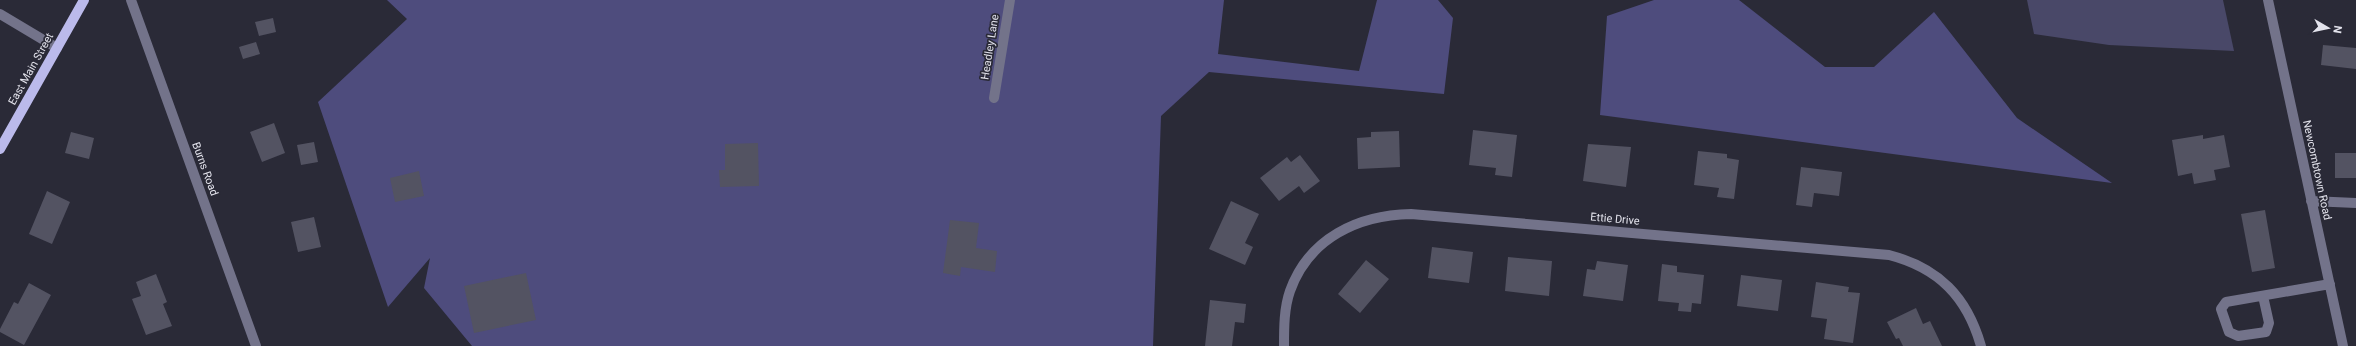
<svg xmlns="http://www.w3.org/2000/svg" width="2356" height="346" viewBox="0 0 2356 346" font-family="Roboto,sans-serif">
  <rect width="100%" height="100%" fill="#2a2a37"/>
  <path fill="#494868" d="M2027 0H2223L2234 51 2109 45 2034 34Z"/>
  <path fill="#4e4c7d" d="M387 0H1224L1218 54 1359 71 1377 0H1438L1453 18 1444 94 1209 72 1161 116 1153 346H472L424 288 430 258 388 307 318 102 407 19Z
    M1654 0H1739L1825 67H1874L1934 12 2017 118 2112 183 1600 115 1607 16Z"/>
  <path fill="#535362" d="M273 18 276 32 259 36 255 22Z
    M256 42 260 54 243 59 239 47Z
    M2323 45 2356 48V69L2321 65Z
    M274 123 285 153 262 162 250 132Z
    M1473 130 1517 135 1512 177 1495 175 1496 168 1469 165Z
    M1399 131 1400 167 1358 169 1357 138 1371 137V132Z
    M71 132 94 138 89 159 65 153Z
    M2203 135V139L2224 135 2230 167 2214 170 2216 180 2194 184 2192 173 2178 176 2172 140Z
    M314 142 318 162 301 165 297 145Z
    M758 143 759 186 720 187 719 170H725V144Z
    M1588 144 1631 147 1626 187 1583 181Z
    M1698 151 1727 154V158L1739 160 1734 199 1717 197 1719 188 1694 185Z
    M2335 153H2356V178H2335Z
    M1300 155 1320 181 1304 193 1299 186 1279 201 1260 178 1287 157 1291 162Z
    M1801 167 1842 172 1839 196 1814 193 1812 207 1796 205Z
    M419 171 424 196 395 202 390 178Z
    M47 191 70 202 52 244 29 234Z
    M1231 201 1259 214 1245 243 1253 247 1245 265 1209 249Z
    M2265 210 2275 268 2252 272 2241 214Z
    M314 217 321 247 298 252 291 222Z
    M950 220 979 223 976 248 997 251 995 272 961 267 960 276 943 273Z
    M1432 247 1473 252 1469 283 1428 278Z
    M1508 257 1552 261 1549 296 1505 291Z
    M1366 260 1389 279 1360 313 1338 294Z
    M1597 261 1628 265 1623 301 1583 296 1587 269 1595 270Z
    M1662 264 1677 266V272L1704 275 1701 304 1692 303 1691 312 1678 311 1679 303 1658 301Z
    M526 273 536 320 474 333 464 286Z
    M156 274 167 302 163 304 172 326 146 335 132 299 141 296 136 282Z
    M1741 275 1782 280 1778 311 1737 306Z
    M1816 282 1849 287 1848 292 1860 293 1853 343 1824 339 1827 319 1811 317Z
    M29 283 51 295 24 345 0 332V329L14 302 18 304Z
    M1210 300 1246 304 1244 323 1235 322 1232 346H1205Z
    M1916 308 1923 324 1930 321 1942 346H1903L1899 338 1896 339 1887 322Z"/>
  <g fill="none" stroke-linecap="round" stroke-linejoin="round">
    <path stroke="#73738a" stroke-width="10" d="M131 0 256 346
      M2268 0 2343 346
      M0 14 57 48
      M994 98 1010 0
      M2311 201 2356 203
      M2263 296 2269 323 2266 332 2238 336 2229 332 2221 309 2226 302 2330 284
      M1284 346C1284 328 1284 308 1290 291 1309 238 1358 215 1411 214L1889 255C1939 268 1967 297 1981 346"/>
    <path stroke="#bbbaeb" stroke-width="10" d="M0 149 84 0"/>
  </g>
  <g text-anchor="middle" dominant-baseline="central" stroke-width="3.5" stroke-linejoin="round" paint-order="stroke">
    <g font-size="11" fill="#e3e3ec" stroke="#2a2a37">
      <text transform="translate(990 47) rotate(-81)">Headley Lane</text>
      <text transform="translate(31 69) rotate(-61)">East Main Street</text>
      <text transform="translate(205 169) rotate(70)">Burns Road</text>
      <text transform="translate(2317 170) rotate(78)">Newcombtown Road</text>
      <text transform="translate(1615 219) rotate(5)">Ettie Drive</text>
    </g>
  </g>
  <g transform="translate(2328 28) rotate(99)" stroke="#2a2a37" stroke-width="3" paint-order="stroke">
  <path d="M0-3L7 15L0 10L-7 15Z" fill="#e3e3ec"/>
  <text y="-6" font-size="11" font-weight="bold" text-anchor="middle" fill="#e3e3ec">N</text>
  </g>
</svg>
